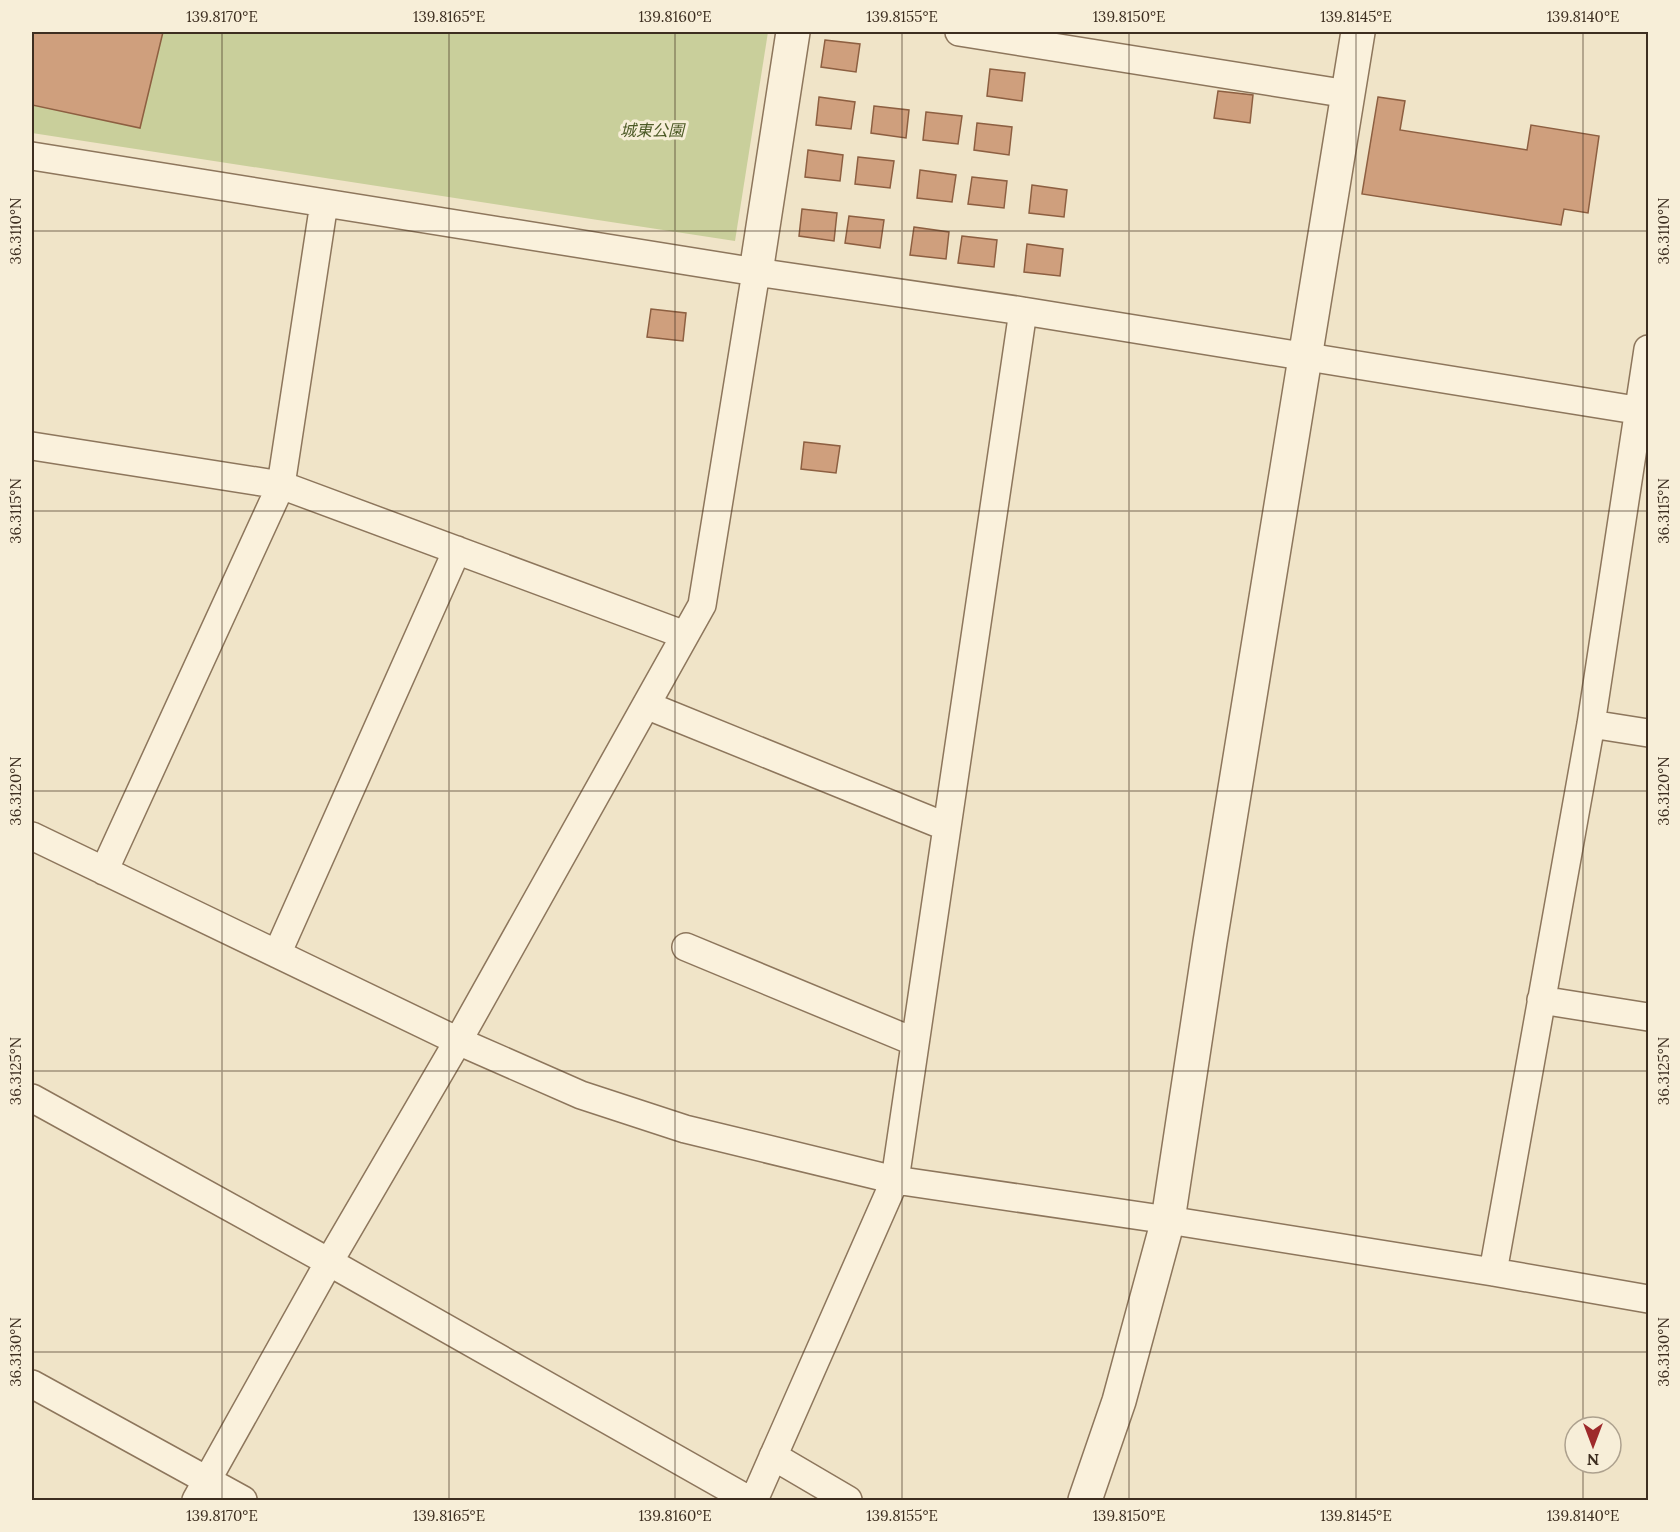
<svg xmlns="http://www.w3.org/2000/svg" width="1680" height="1532" viewBox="0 0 1680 1532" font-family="Lora,'Noto Sans JP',serif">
  <rect width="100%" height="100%" fill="#f0e4c8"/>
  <path fill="#c9cf9b" d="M32 32H768L735 241 32 133Z"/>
  <path fill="#cf9f7d" stroke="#8d5f41" stroke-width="1.5" d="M32 32H163L140 128 32 105Z
    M825 40 860 44 856 72 821 67Z
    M990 69 1025 73 1022 101 987 96Z
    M1218 91 1253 95 1250 123 1214 118Z
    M819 97 855 102 851 129 816 125Z
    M1378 97 1405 101 1400 130 1527 150 1531 125 1599 136 1588 213 1564 209 1561 225 1362 194Z
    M874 106 909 110 906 138 871 133Z
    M926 112 962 116 958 144 923 140Z
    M977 123 1012 127 1009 155 974 150Z
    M808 150 843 155 840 181 805 177Z
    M858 157 894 161 890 188 855 184Z
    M920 170 956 175 952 202 917 198Z
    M972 177 1007 181 1004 208 968 204Z
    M1032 185 1067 190 1064 217 1029 213Z
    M802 209 837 213 834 241 799 236Z
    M849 216 884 220 880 248 845 243Z
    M914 227 949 232 946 259 910 255Z
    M962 236 997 240 994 267 958 263Z
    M1027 244 1063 249 1060 276 1024 272Z
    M651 309 686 313 683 341 647 337Z
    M804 442 840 446 836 473 801 469Z"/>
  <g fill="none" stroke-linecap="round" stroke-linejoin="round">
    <g stroke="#8d765c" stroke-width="30">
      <path id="minor" d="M959 32 1348 94
        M32 156 756 272 1023 311 1648 412
        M32 446 281 485 685 635
        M646 705 947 827
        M1591 724 1648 733
        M32 836 458 1041 581 1095 685 1129 895 1180 1168 1220 1493 1272 1648 1299
        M104 871 281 485 324 203
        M686 947 915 1042
        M277 954 457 550
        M1541 1000 1648 1017
        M32 1098 329 1262 749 1500
        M1493 1272 1591 724 1648 349
        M32 1384 243 1500
        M773 1456 848 1500
        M196 1500 329 1262 458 1041 702 605 756 272
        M754 1500 895 1180 1023 311"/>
    </g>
    <g stroke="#8d765c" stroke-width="36">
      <path id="tertiary" d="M756 272 793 32
        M1085 1500 1119 1401 1168 1220 1210 942 1358 32"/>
    </g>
    <use href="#minor" stroke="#faf1dc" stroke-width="27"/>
    <use href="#tertiary" stroke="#faf1dc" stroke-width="33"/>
  </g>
  <path fill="none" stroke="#3d2e20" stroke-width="1.5" stroke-opacity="0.45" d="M222 32V1500M449 32V1500M675 32V1500M902 32V1500M1129 32V1500M1356 32V1500M1583 32V1427M32 231H1648M32 511H1648M32 791H1648M32 1071H1648M32 1352H1648M1583 1463V1500"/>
  <g text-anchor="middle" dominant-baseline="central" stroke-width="6" stroke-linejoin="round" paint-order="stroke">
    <g font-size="16" font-style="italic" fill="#4d5a26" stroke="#f7eed8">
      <text x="652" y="130">城東公園</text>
    </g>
  </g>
  <rect width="1680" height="1532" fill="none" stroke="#f7eed8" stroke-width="66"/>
  <g transform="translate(1593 1445) rotate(180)"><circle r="28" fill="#f7eed8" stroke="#ada18e" stroke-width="1.5"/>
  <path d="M0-4.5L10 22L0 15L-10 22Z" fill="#9e2a2b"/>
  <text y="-9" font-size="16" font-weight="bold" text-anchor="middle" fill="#3d2e20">N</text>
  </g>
  <rect x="33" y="33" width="1614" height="1466" fill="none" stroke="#3d2e20" stroke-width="2"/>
  <g font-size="15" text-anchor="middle" fill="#3d2e20">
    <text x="222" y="22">139.8170°E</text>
    <text x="449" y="22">139.8165°E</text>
    <text x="675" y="22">139.8160°E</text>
    <text x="902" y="22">139.8155°E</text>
    <text x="1129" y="22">139.8150°E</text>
    <text x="1356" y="22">139.8145°E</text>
    <text x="1583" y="22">139.8140°E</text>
    <text transform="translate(1664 231) rotate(-90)" y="5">36.3110°N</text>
    <text transform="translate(16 231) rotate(-90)" y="5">36.3110°N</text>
    <text transform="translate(1664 511) rotate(-90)" y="5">36.3115°N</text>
    <text transform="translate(16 511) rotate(-90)" y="5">36.3115°N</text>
    <text transform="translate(1664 791) rotate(-90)" y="5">36.3120°N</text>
    <text transform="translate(16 791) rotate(-90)" y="5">36.3120°N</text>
    <text transform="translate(1664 1071) rotate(-90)" y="5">36.3125°N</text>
    <text transform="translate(16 1071) rotate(-90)" y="5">36.3125°N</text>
    <text transform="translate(1664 1352) rotate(-90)" y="5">36.3130°N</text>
    <text transform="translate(16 1352) rotate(-90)" y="5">36.3130°N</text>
    <text x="222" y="1521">139.8170°E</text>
    <text x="449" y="1521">139.8165°E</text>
    <text x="675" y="1521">139.8160°E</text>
    <text x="902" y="1521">139.8155°E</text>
    <text x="1129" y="1521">139.8150°E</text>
    <text x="1356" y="1521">139.8145°E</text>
    <text x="1583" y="1521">139.8140°E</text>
  </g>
</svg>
